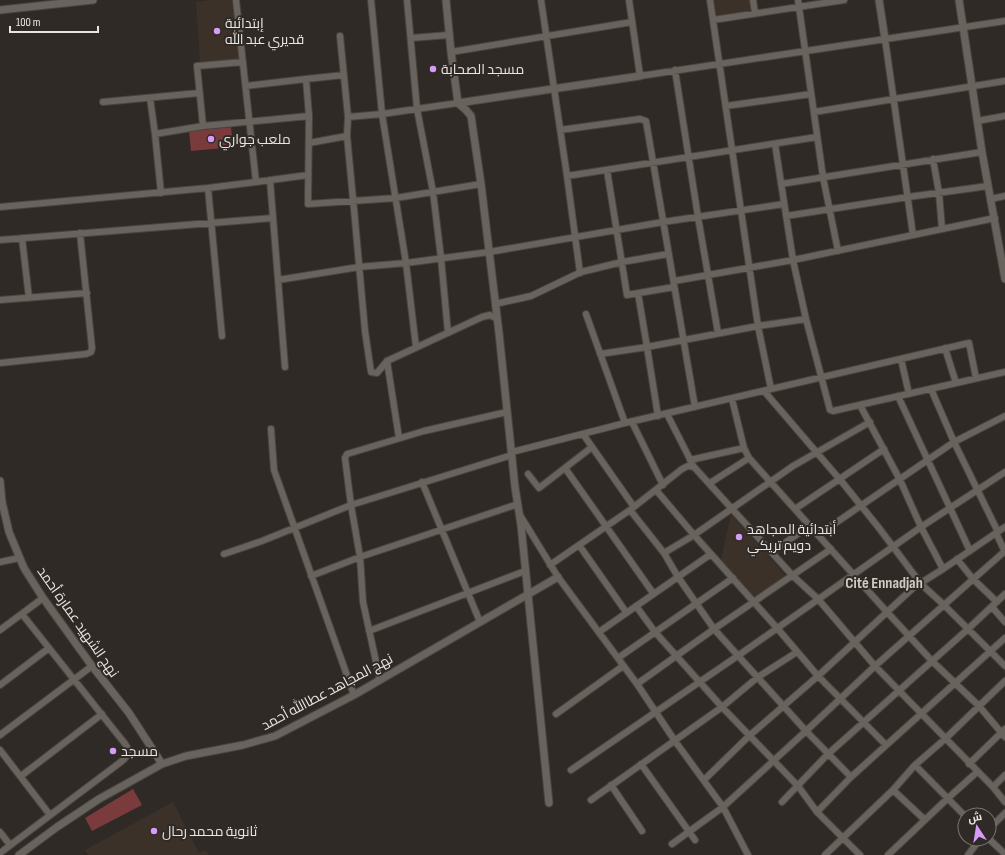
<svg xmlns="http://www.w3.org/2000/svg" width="1005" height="855" viewBox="0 0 1005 855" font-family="'Sofia Sans Condensed',Cairo,sans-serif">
  <rect width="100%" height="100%" fill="#2f2a25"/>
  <path fill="#3b3128" d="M210 0H234L240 60 200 63 196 2Z
    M713 0H749L751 12 716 17Z
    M731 514 786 576 754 599 721 560Z
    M173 802 199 853 206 850 209 855H88L85 850Z"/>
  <path fill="#7a3b3d" d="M231 127 233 147 191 151 189 131Z
    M133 789 142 805 92 831 85 818Z"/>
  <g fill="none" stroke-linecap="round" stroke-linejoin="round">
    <g stroke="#494541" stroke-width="8">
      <path id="minor" d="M236 0 256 182 308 175
        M371 0 382 114 406 263 416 347
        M407 0 417 109 433 192 441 258 448 333
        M541 0 567 176 580 273
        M629 0 640 76 1005 21
        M710 0 758 326 771 389
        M753 0 755 13
        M798 0 823 177 838 251
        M713 20 844 0
        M340 36 348 117 347 136 355 220 365 331 371 372 377 373 387 361 482 317 490 315 497 319
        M411 38 449 35
        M885 39 913 235
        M451 52 632 22
        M675 70 698 217 718 333
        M344 75 306 79 309 116 308 204 396 198 481 184
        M246 86 306 79
        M150 98 155 134 161 193
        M103 102 199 93
        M726 106 811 94
        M814 112 1005 81
        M348 117 382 114 458 103
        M977 121 1005 116
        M203 126 197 66 243 62
        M560 130 640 119 646 121 695 407
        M155 134 203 126 309 116
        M309 143 347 136
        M775 144 793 260 806 319 830 410 833 411 1005 372
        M933 159 939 193 942 229
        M607 170 627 295 674 287
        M567 176 817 137
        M270 180 285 367
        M781 184 982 152
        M208 188 222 336
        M991 199 1005 196
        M0 207 208 188 256 182
        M786 216 908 197 988 186
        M22 238 29 298
        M0 240 273 218
        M278 280 359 267 406 263 489 252 663 222 784 204
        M674 281 793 260 995 218
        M0 300 87 293
        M495 304 531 296 581 272 622 262 668 254
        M586 314 625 423
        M945 348 956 383
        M600 354 647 347 638 293
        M901 359 909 394
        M387 361 399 438
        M0 363 86 354 91 352 92 348 80 233
        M931 389 954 442 998 532
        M764 391 842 482 879 528 921 584 944 605 1005 666
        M898 396 970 551
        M732 399 744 448 749 458 887 612 932 661 979 706 1005 737
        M860 405 900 480 921 527 943 569
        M667 414 694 467
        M658 416 647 347 758 326 806 319
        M632 422 663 485
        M271 429 274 470 354 695
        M583 434 634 507
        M512 452 625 423 969 343 976 378
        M690 460 744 448
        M565 468 653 593
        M528 474 539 488 592 447
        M422 482 480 622
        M710 483 749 458
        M656 490 694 535 777 628 818 676 885 744
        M795 509 884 449
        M630 510 664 553
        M520 515 558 577 637 684 675 741 723 807 748 855
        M996 533 1005 552
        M818 535 954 442 1005 416
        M579 545 626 612
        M772 552 809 526
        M224 554 262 541 351 505 512 455
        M957 559 973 579 997 602
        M0 562 19 558
        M550 565 630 510 682 469 688 466 694 467 793 576 818 599 875 666 993 787 1005 802
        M311 576 360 557 518 504
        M636 606 655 632 722 707 798 786 817 812 860 855
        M992 607 1005 622
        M0 630 43 598
        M369 631 525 571
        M599 632 711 554
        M618 658 733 578
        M380 680 363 602 360 557 351 505 345 458 347 454 424 431 507 412
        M637 684 714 629 831 549
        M0 685 49 648
        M556 714 623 666
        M0 735 92 666
        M0 750 50 815
        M641 764 695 840
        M969 764 1005 729
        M915 765 965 816
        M571 770 739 655 921 527 1005 472
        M21 776 102 714
        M851 777 806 731 714 629 678 577 664 553 694 535 793 466 870 422
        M704 780 749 736 818 676 913 588 943 569 1005 527
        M611 785 642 831
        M993 787 1005 775
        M893 790 925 820
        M591 800 722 707 758 677 797 652
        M782 802 828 754 968 629 1005 594
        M817 812 851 777 1005 638
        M989 829 1005 813
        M0 832 10 845
        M989 839 1005 854
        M672 844 723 807 806 731 875 666 1005 551
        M0 853 122 761C134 751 126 745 118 735L22 614
        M825 855 893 790 915 765 945 739 1005 681
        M888 855 947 799 977 772
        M968 855 980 839"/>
    </g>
    <g stroke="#494541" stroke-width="9">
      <path id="tertiary" d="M446 0 451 52 458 103 466 110 471 116 481 184 499 333 515 487 521 525 549 803
        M879 0 885 39
        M959 0 982 152 1005 279
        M0 10 93 0
        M458 103 640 76
        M0 481 2 502 9 532 24 568 43 598 92 666 129 713 162 764
        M19 855 57 827 99 799 162 764 186 756 243 745 275 736 354 695 558 577"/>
    </g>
    <use href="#minor" stroke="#69635d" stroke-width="6"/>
    <use href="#tertiary" stroke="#69635d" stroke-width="7"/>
  </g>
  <g fill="#d79bf9" stroke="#2f2a25" stroke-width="1.5">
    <circle cx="217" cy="31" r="4"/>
    <circle cx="433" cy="69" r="4"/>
    <circle cx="211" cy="139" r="4"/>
    <circle cx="739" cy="537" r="4"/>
    <circle cx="113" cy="751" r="4"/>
    <circle cx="154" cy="831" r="4"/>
  </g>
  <g text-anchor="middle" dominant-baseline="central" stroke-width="4" stroke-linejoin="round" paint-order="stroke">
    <g font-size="14" fill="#e8e5e2" stroke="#2f2a25" text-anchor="start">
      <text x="225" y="23">إبتدائية<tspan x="225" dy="16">قديري عبد الله</tspan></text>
      <text x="441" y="69">مسجد الصحابة</text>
      <text x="219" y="139">ملعب جواري</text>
      <text x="747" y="529">أبتدائية المجاهد<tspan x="747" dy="16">دويم تريكي</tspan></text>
      <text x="121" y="751">مسجد</text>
      <text x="162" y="831">ثانوية محمد رحال</text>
    </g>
    <g font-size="14" fill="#e8e5e2" stroke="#2f2a25">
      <text transform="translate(78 622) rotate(55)">نهج الشهيد عمارة أحمد</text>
      <text transform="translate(327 692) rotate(-28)">نهج المجاهد عطاالله أحمد</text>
    </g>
    <g font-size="16" font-weight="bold" fill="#d2cbc4" stroke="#2f2a25">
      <text x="884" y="583">Cité Ennadjah</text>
    </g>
  </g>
  <g transform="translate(977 827) rotate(348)"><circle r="19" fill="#2f2a25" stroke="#797571"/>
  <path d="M0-3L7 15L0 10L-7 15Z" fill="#d79bf9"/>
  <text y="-6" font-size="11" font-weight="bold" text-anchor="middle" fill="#e8e5e2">ش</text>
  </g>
  <path d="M10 26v6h88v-6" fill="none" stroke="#e8e5e2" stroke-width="2"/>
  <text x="16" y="26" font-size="12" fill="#e8e5e2" stroke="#2f2a25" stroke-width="3" paint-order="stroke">100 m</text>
</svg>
